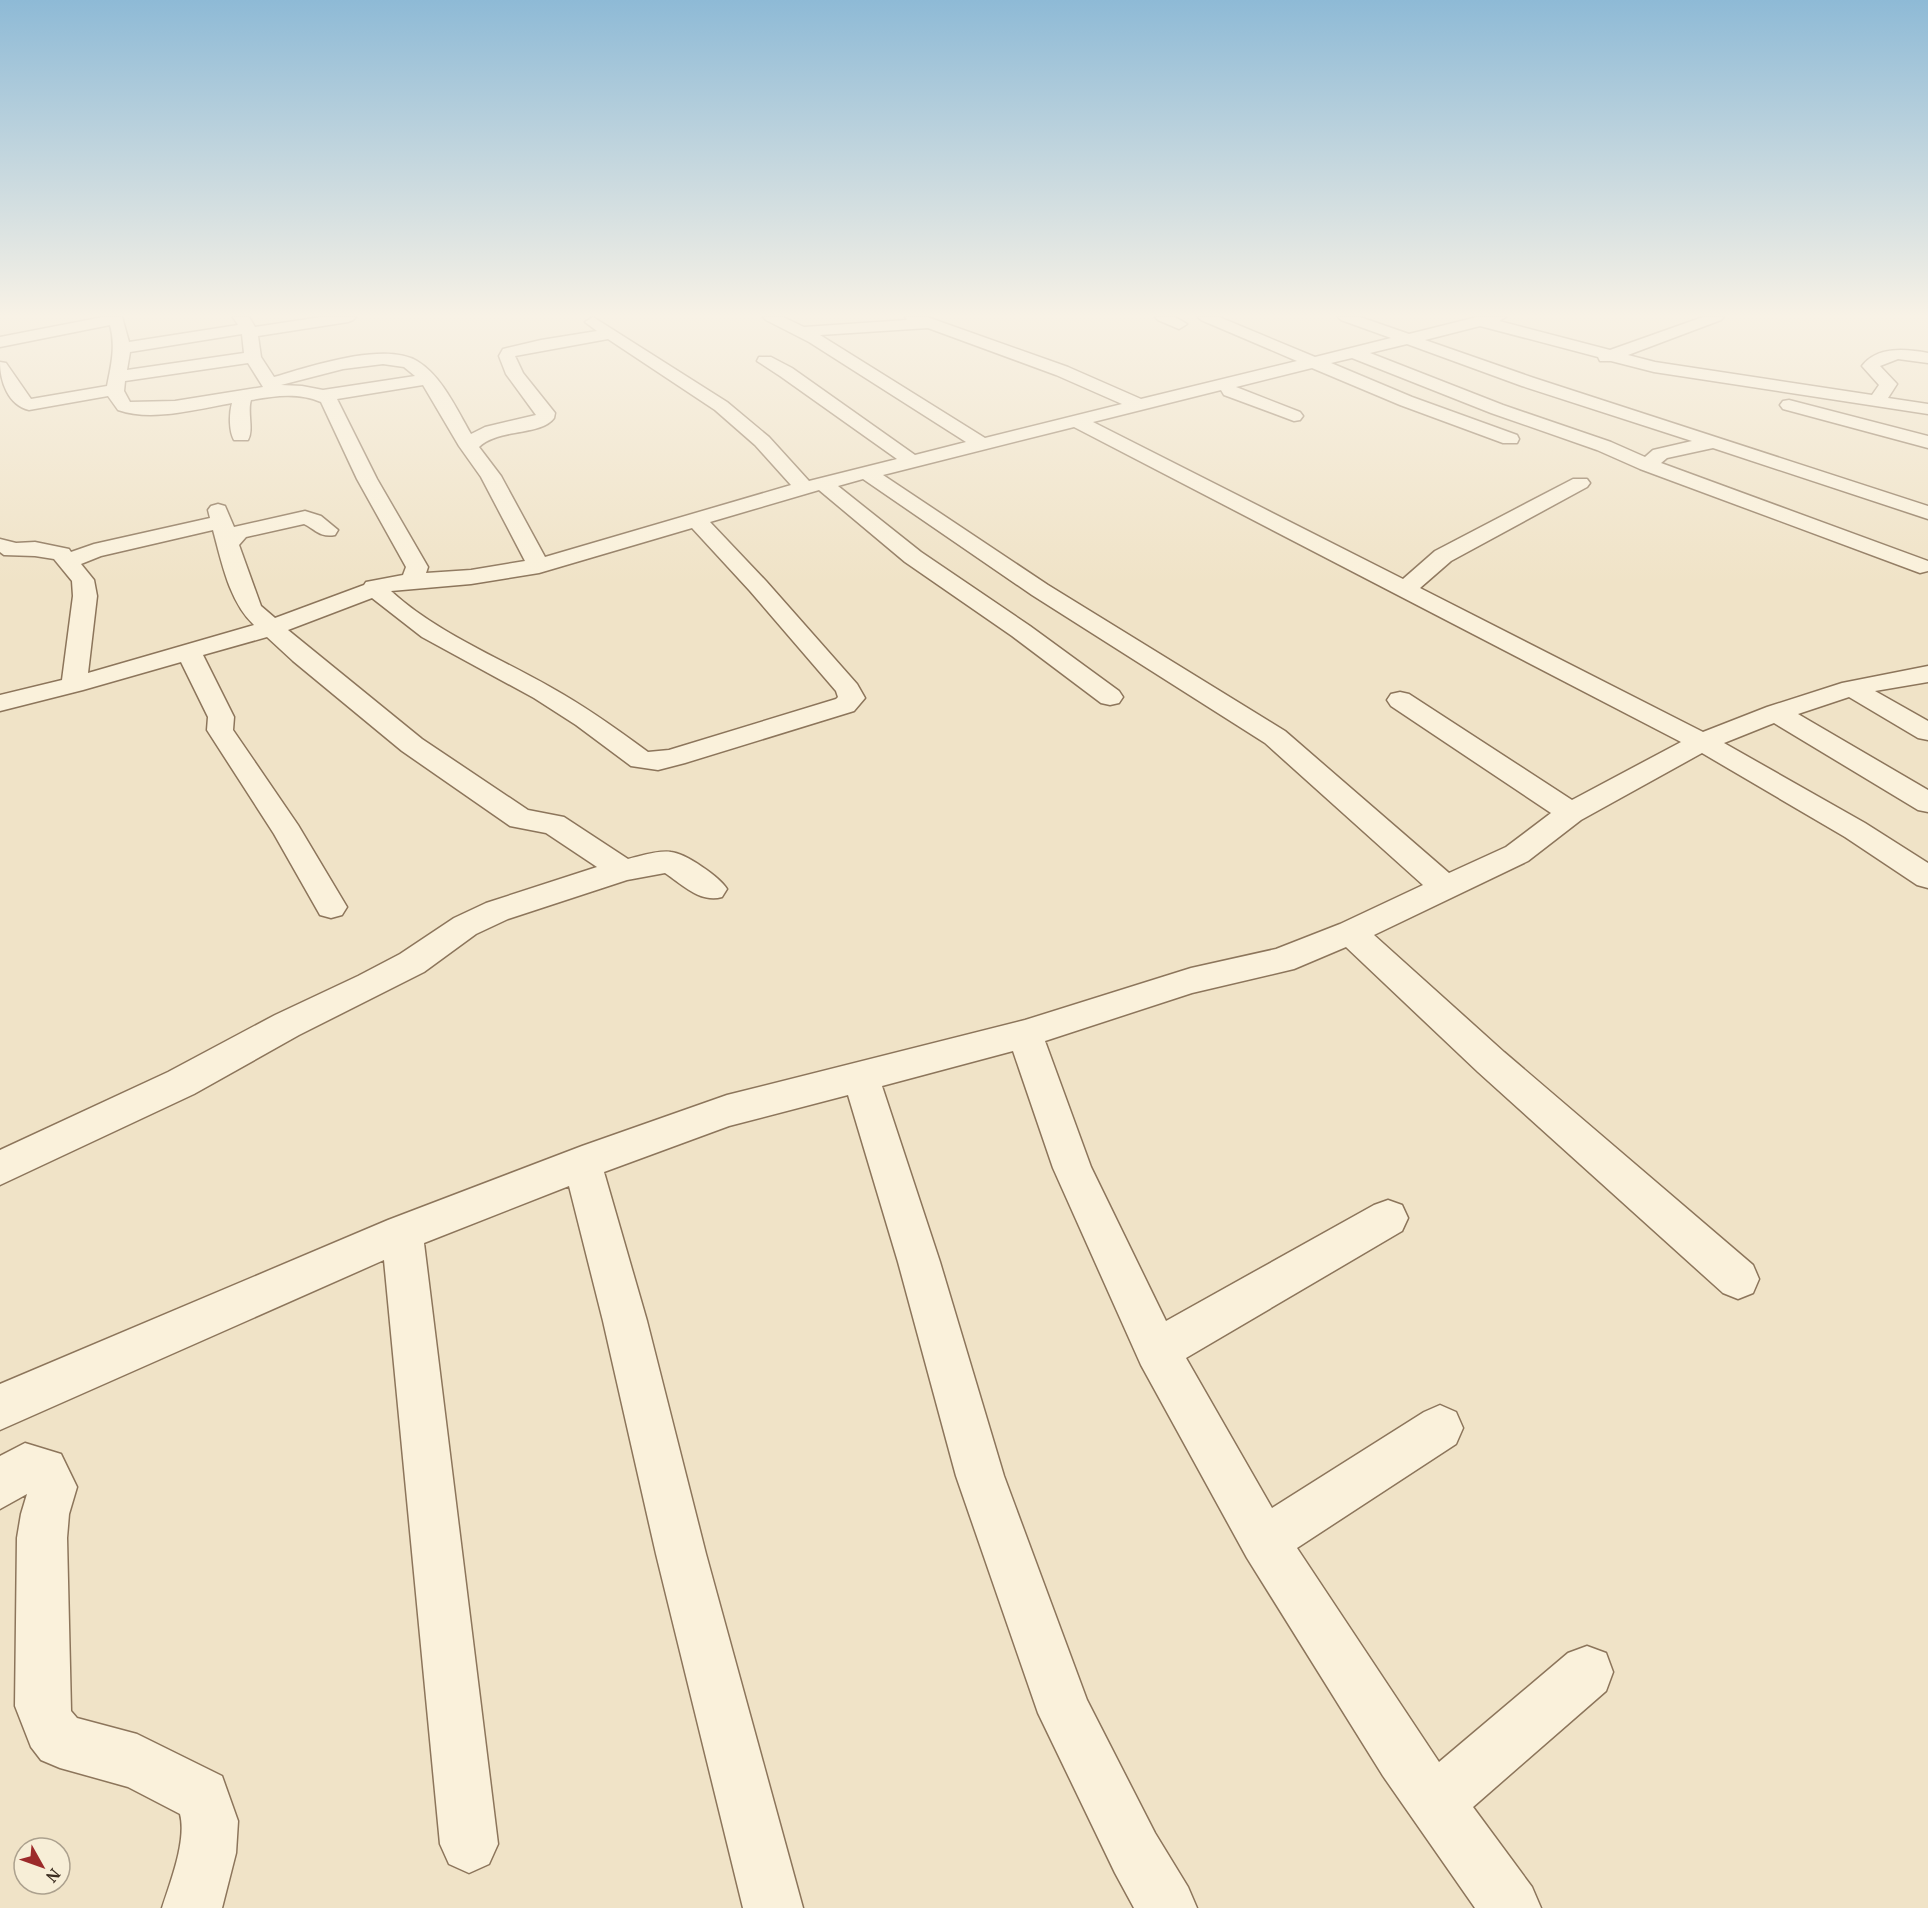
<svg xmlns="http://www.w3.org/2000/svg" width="1928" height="1908" viewBox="0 0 1928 1908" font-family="'PT Serif',serif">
  <rect width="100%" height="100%" fill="#f0e3c7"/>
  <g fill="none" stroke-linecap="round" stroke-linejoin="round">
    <g stroke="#8c755b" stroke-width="3">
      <path id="minor" d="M103 317H122L129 342 238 325 233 317H249L255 327 321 317H356L353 320 348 322 258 336 261 357 274 377C308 367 385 341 417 361 442 376 457 410 471 434L485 427 536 415 506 374 499 356 503 349 541 340 597 331 585 322 593 317 727 402 769 437 809 481 897 459 780 376 757 361 759 357H771L792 368 915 455 966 442 809 342 766 320 763 317H783L804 327 907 320 905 317H927L1068 367 1141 399 1297 361 1201 320 1198 317H1219L1315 357 1391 338 1341 320 1338 317H1360L1409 334 1477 317H1506L1499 321 1610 350 1703 317H1724L1721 320 1628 355 1655 362 1872 395 1879 385 1862 366C1877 346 1906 349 1928 353V363L1898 359 1880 366 1897 384 1888 398 1928 404V414L1654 372 1611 361H1600L1598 357 1480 326 1425 340 1534 378 1928 506V519L1713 448 1667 458 1661 463 1928 561V571L1920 573 1640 469 1597 450 1491 413 1352 358 1331 363 1412 397 1517 435 1519 439 1517 443H1503L1400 405 1312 368 1236 387 1300 412 1303 416 1300 420 1294 421 1224 395 1221 390 1093 422 1403 579 1435 551 1573 479H1587L1590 483 1587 487 1451 561 1420 588 1703 732 1767 707 1842 683 1928 666V682L1875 691 1928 721V740L1918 738 1849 697 1798 714 1928 790V812L1918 810 1774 723 1724 743 1865 823 1928 863V888L1917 885 1845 837 1702 753 1581 820 1528 861 1374 935 1504 1052 1753 1265 1759 1279 1753 1293 1738 1299 1723 1293 1478 1072 1346 947 1294 969 1192 993 1045 1041 1091 1167 1166 1321 1374 1205 1388 1200 1402 1205 1408 1218 1402 1231 1186 1358 1272 1508 1424 1412 1440 1405 1456 1412 1463 1428 1456 1444 1297 1548 1439 1762 1568 1653 1587 1646 1606 1653 1613 1672 1606 1691 1473 1807 1532 1887 1541 1908H1475L1383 1776 1247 1558 1141 1365 1053 1168 1013 1051 882 1086 940 1262 1004 1476 1087 1700 1155 1833 1188 1887 1197 1908H1134L1115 1873 1038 1713 956 1476 898 1262 848 1095 729 1126 604 1172 647 1321 706 1554 803 1908H743L656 1554 603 1321 569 1186 424 1243 498 1844 489 1864 469 1873 449 1864 440 1844 384 1260 0 1430V1384L388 1220 582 1146 727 1095 1025 1020 1191 968 1276 949 1340 924 1423 885 1265 743 1032 595 863 479 838 486 921 552 1030 626 1119 691 1123 697 1119 703 1110 705 1101 703 1012 636 905 562 819 490 710 522 766 581 857 684 865 698 854 711 685 763 658 770 631 766 576 725 534 698 422 637 372 598 288 630 422 739 528 810 564 817 628 859C641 856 658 850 671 852 685 853 720 877 727 889L722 897C700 903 683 885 665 873L627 880 508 919 476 934 424 972 299 1035 194 1094 0 1185V1150L168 1072 275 1015 358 976 400 954 454 918 486 903 597 867 546 833 510 826 402 751 293 661 267 637 203 655 234 717 233 730 298 825 347 907 342 915 331 918 320 915 274 834 207 730 208 717 181 662 83 690 0 711V695L62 680 73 596 72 581 54 559 35 556 4 555 0 552V539L16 543 35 542 69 549 71 552 94 544 210 518 208 510 211 506 218 504 225 506 234 527 305 511 321 516 338 530 335 535C320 538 315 529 304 524L246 537 239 545 261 606 275 618 364 585 366 582 403 575 406 567 357 479 321 402C298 392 274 396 251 400 247 412 254 430 248 440H234C229 431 229 414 232 403 197 409 152 422 118 410L108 396 29 410C8 405 0 381 0 362L6 363 31 399 107 386C111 366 116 346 110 325L0 347V337ZM928 328 1056 375 1122 404 985 438 820 335ZM242 334 244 353 127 370 130 352ZM608 339 715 410 755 445 791 485 545 557 501 476 479 447C499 428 541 436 554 418L555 413 523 373 515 356ZM1407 344 1522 386 1692 441 1653 450 1645 457 1611 442 1503 405 1370 353ZM248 363 263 387 175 401 130 402 124 391 125 381ZM383 364 404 367 415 376 323 390 302 386 281 385 343 369ZM423 385 459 446 481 477 525 561 471 570 426 573 428 567 377 479 337 399ZM1074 427 1681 742 1572 800 1409 694 1400 692 1391 694 1387 700 1391 706 1551 813 1506 847 1449 873 1285 731 1048 585 883 475ZM692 528 750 591 836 691 838 697 836 699 669 750 648 752C617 729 586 707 552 688 498 657 437 633 391 591L471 584 539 573ZM213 530C222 563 229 601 254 625L88 673 97 596 94 580 81 564 101 556Z
        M1155 317H1175L1187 324 1179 329 1158 320Z
        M1789 400 1928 436V448L1783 409 1780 405 1783 401Z
        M25 1443 61 1454 77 1487 69 1514 67 1538 71 1711 77 1718 137 1734 222 1776 238 1821 236 1853 222 1908H162C170 1883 187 1840 180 1814L128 1787 60 1768 41 1760 31 1747 15 1706 17 1538 21 1514 27 1494 0 1509V1456Z"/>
    </g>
    <use href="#minor" fill="#faf1db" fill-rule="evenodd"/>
  </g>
  <linearGradient id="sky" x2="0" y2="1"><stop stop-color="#8ebad6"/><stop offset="0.54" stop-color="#f8f2e6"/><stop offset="1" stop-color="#f8f2e6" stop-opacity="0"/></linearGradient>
  <rect width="1928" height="584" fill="url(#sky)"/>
  <g transform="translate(42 1866) rotate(130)"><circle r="28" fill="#f7eed7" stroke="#aca18e" stroke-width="1.5"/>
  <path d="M0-4.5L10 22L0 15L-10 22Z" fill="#9c2a2a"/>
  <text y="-9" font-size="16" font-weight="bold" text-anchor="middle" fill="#3c2d20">N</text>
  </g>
</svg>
